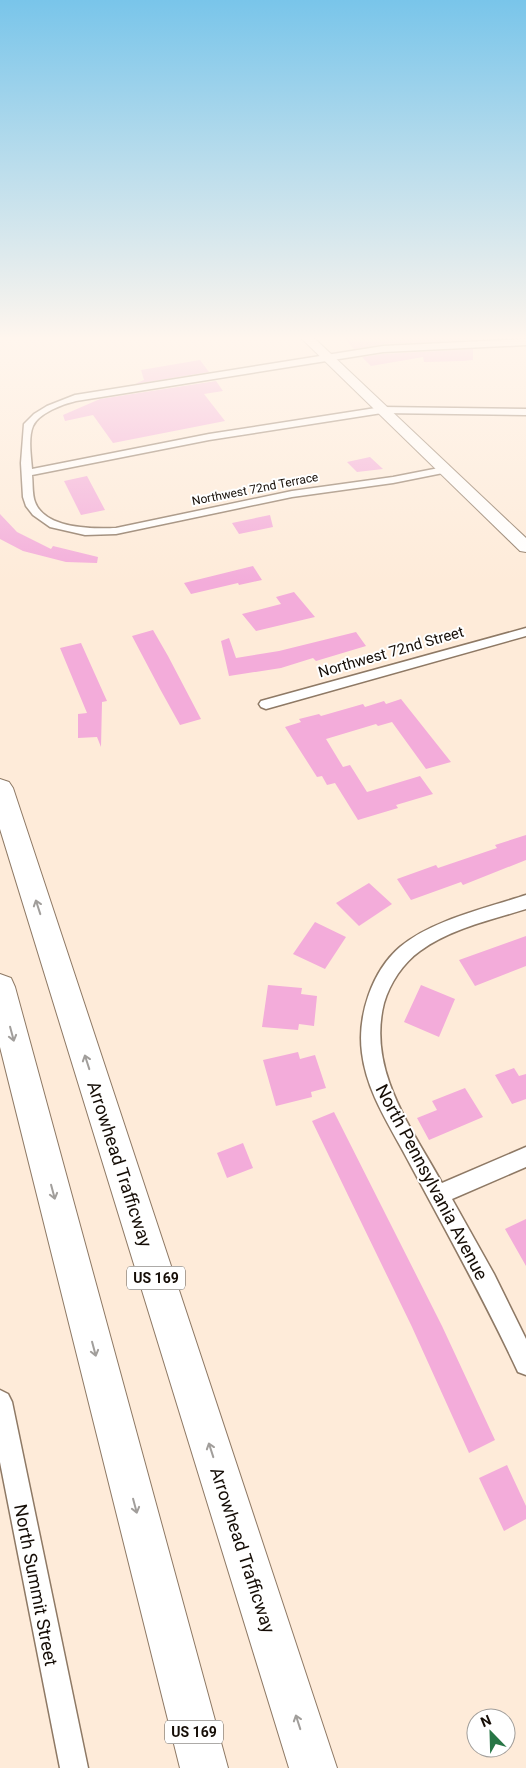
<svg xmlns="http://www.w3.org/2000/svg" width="526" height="1768" viewBox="0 0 526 1768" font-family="Roboto,sans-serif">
  <rect width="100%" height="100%" fill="#feebd9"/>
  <path fill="#f3acda" d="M342 336H472L473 340 383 344 354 349Z
    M473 349V360L462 361 424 362 423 357 371 366 362 357 383 354Z
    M200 360 209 372 135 384 144 380 141 370Z
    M216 381 223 391 204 394 225 421 113 443 93 415 65 421 63 415 100 399Z
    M370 457 383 469 357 472 347 462Z
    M87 476 105 510 81 515 64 481Z
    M0 514 17 532 51 549 53 546 98 557 97 563 66 562 23 551 0 539Z
    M270 515 273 527 239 534 232 523Z
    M253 566 262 580 239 585 238 583 191 594 184 583Z
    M294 592 315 617 256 631 242 614 281 604 276 597Z
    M153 630 168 656 201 719 180 725 160 689 132 636Z
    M356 632 366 646 316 661 313 658 281 668 229 676 221 641 229 638 236 658 279 651Z
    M81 643 107 701 102 702 101 747 97 737 78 738V714L87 713 60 648Z
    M401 699 451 762 426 769 392 722 378 726 376 724 326 739 343 767 350 765 367 792 420 776 433 794 396 805 398 808 358 820 335 783 327 785 322 776 317 777 285 727 301 722 299 719 319 714 321 716 363 704 365 707 384 701 386 704Z
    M526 835V860L463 885 461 882 411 900 397 879 436 865 438 868 497 848 495 845Z
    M369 883 392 904 359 926 336 903Z
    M315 922 346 937 325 969 293 954Z
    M526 936V966L475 986 459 960Z
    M268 985 302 988 301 994 317 996 314 1026 299 1024 298 1030 262 1027Z
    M421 985 455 999 439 1037 404 1022Z
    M298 1052 300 1059 315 1055 326 1088 311 1092 312 1097 276 1106 263 1060Z
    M514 1068 519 1076 526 1074V1099L512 1104 495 1075Z
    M465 1088 483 1117 429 1140 417 1118 437 1110 432 1101Z
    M334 1112 442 1326 495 1440 469 1453 412 1327 312 1121Z
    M243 1143 253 1168 227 1178 217 1153Z
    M526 1219V1266L505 1229Z
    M507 1465 526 1506V1519L504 1531 479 1478Z"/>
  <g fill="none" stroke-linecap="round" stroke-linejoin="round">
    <g stroke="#8e7965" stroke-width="3">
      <path id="street" d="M526 339V345L383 352 76 401C63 404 39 413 33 426 28 438 31 456 32 469L209 434 382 407 526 409V415L382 413 209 440 32 475C33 484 32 494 35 502 45 529 93 529 116 528L292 491 393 477 444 467 448 468 449 470 448 472 393 483 292 497 116 534 85 535 50 527 33 515 26 506 23 497 21 463 24 424 34 414 47 406 75 395 383 346Z
        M526 628V636L266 709 261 707 259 704 261 701Z
        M526 895V909C491 920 450 929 420 951 403 963 390 983 384 1003 367 1070 411 1127 442 1183L526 1147V1167L452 1199 494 1274 526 1339V1375L518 1372C485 1301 447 1233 410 1164 392 1129 367 1094 362 1053 357 1016 372 971 400 947 432 920 487 908 526 895Z
        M0 1390 8 1394 12 1402 88 1768H60L0 1462Z"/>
    </g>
    <g stroke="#8e7965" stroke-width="2">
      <path id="secondary" d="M299 336H312L526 538V552L520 551Z"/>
    </g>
    <g stroke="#8e7965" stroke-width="2">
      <path id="highway" d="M0 779 9 782 13 788 337 1768H289L0 829Z
        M0 974 11 978 15 987 228 1768H180L0 1047Z"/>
    </g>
    <use href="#street" fill="#fff" fill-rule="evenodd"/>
    <use href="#secondary" fill="#fff" fill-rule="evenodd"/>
    <use href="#highway" fill="#fff" fill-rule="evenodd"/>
  </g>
  <defs><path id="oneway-shaft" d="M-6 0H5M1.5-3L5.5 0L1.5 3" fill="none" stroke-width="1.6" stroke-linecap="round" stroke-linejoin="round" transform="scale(1.25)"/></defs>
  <g stroke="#a19e9b">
    <use href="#oneway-shaft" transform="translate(38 907) rotate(-108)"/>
    <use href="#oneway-shaft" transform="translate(12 1034) rotate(75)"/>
    <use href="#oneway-shaft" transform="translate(87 1062) rotate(-108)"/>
    <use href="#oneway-shaft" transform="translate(53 1192) rotate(75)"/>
    <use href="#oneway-shaft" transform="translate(94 1349) rotate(75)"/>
    <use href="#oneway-shaft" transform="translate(211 1450) rotate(-108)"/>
    <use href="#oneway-shaft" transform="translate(135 1506) rotate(75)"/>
    <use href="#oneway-shaft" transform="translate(298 1722) rotate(-108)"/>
  </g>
  <linearGradient id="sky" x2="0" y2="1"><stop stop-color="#79c5ea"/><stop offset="0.58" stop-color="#fff6ee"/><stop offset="1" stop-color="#fff6ee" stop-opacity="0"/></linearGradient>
  <rect width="526" height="583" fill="url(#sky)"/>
  <g text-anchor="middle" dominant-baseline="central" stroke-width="4" stroke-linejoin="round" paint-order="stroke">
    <g font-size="12" fill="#150d06" stroke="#fff">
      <text transform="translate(255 489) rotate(-11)">Northwest 72nd Terrace</text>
    </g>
    <g fill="#fff" stroke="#5b5651" stroke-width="1">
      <rect x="127" y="1266.5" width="58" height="23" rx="4"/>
      <rect x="165" y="1720.5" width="58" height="23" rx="4"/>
    </g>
    <g font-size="14" font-weight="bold" fill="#150d06">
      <text x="156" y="1278">US 169</text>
      <text x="194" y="1732">US 169</text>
    </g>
    <g font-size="15" fill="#150d06" stroke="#fff">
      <text transform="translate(391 652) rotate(-16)">Northwest 72nd Street</text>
    </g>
    <g font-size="18" fill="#150d06" stroke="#fff">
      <text transform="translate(120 1164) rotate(72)">Arrowhead Trafficway</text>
      <text transform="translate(432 1182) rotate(62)">North Pennsylvania Avenue</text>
      <text transform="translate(243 1550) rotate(72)">Arrowhead Trafficway</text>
      <text transform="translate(36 1585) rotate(79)">North Summit Street</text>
    </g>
  </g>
  <g transform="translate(491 1733) rotate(337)"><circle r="24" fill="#ffffff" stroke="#a19e9b"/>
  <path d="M0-4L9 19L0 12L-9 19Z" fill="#287646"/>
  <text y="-8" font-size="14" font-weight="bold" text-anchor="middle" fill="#150d06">N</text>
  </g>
</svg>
